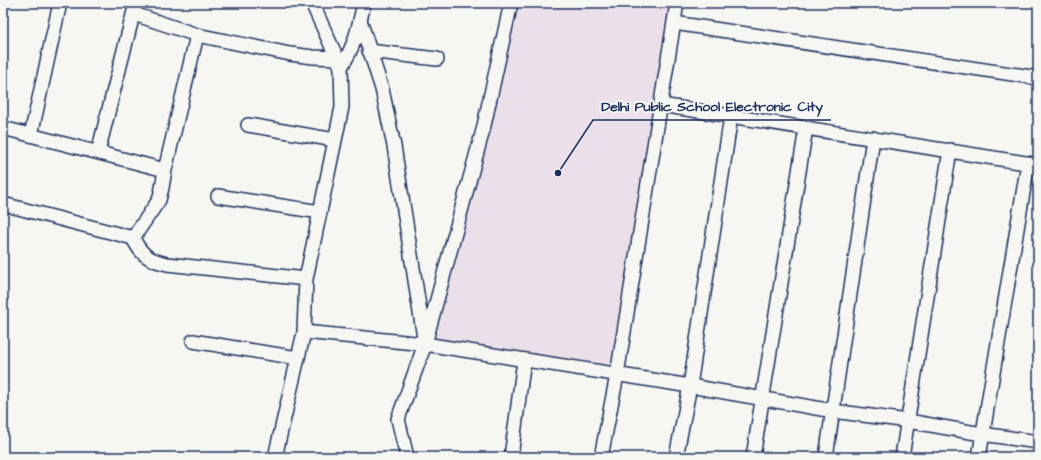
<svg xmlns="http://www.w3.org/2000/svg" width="1041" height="460" viewBox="0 0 1041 460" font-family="'Architects Daughter',sans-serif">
  <rect width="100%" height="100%" fill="#f6f6f2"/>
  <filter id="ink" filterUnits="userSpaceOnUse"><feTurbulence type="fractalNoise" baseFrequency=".025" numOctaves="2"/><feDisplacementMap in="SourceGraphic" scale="8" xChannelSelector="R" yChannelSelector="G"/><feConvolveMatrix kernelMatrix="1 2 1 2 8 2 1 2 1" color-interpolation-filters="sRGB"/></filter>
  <g filter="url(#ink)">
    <path fill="#ebe0e9" d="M507 3H677L617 375 425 344Z"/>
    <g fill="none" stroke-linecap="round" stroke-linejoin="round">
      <g stroke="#1b2f5e" stroke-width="16">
        <path id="street" d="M134 14 197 35 290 54 313 57 338 58
          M360 20 382 89 394 146 424 338
          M674 23 1038 78
          M369 51 437 59
          M341 67C355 47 359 25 364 3
          M661 105 1038 165
          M248 125 335 140
          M3 128 165 170
          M31 135 60 3
          M98 152 136 3
          M218 196 320 212
          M3 204 133 238C141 255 149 260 167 264L306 279
          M133 238 159 200 162 188 165 170 197 35
          M304 332 425 344 690 386 833 411 908 421 982 434 1038 442
          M193 341 298 358
          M275 457 304 332 306 279 342 107 341 67 312 3
          M407 457 398 419 425 344 483 130 511 3
          M511 457 524 360
          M601 457 617 375 677 3
          M676 457 690 386 731 116
          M753 457 806 128
          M826 457 873 138
          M902 457 950 150
          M979 457 1028 163"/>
      </g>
      <use href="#street" stroke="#f6f6f2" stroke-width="13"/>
    </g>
  </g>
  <path fill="none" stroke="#1b2f5e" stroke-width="1.5" d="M558 173L593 120H831"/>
  <circle fill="#1b2f5e" stroke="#f6f6f2" stroke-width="1.5" cx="558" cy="173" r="4"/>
  <g font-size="14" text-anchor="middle" font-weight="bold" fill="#1b2f5e" stroke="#f6f6f2" stroke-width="4" stroke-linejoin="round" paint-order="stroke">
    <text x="712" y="111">Delhi Public School Electronic City</text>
  </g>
  <rect width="1041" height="460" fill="none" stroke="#f6f6f2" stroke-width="16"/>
  <rect x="8" y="8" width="1025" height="444" fill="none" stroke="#1b2f5e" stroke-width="1.5" filter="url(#ink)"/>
</svg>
